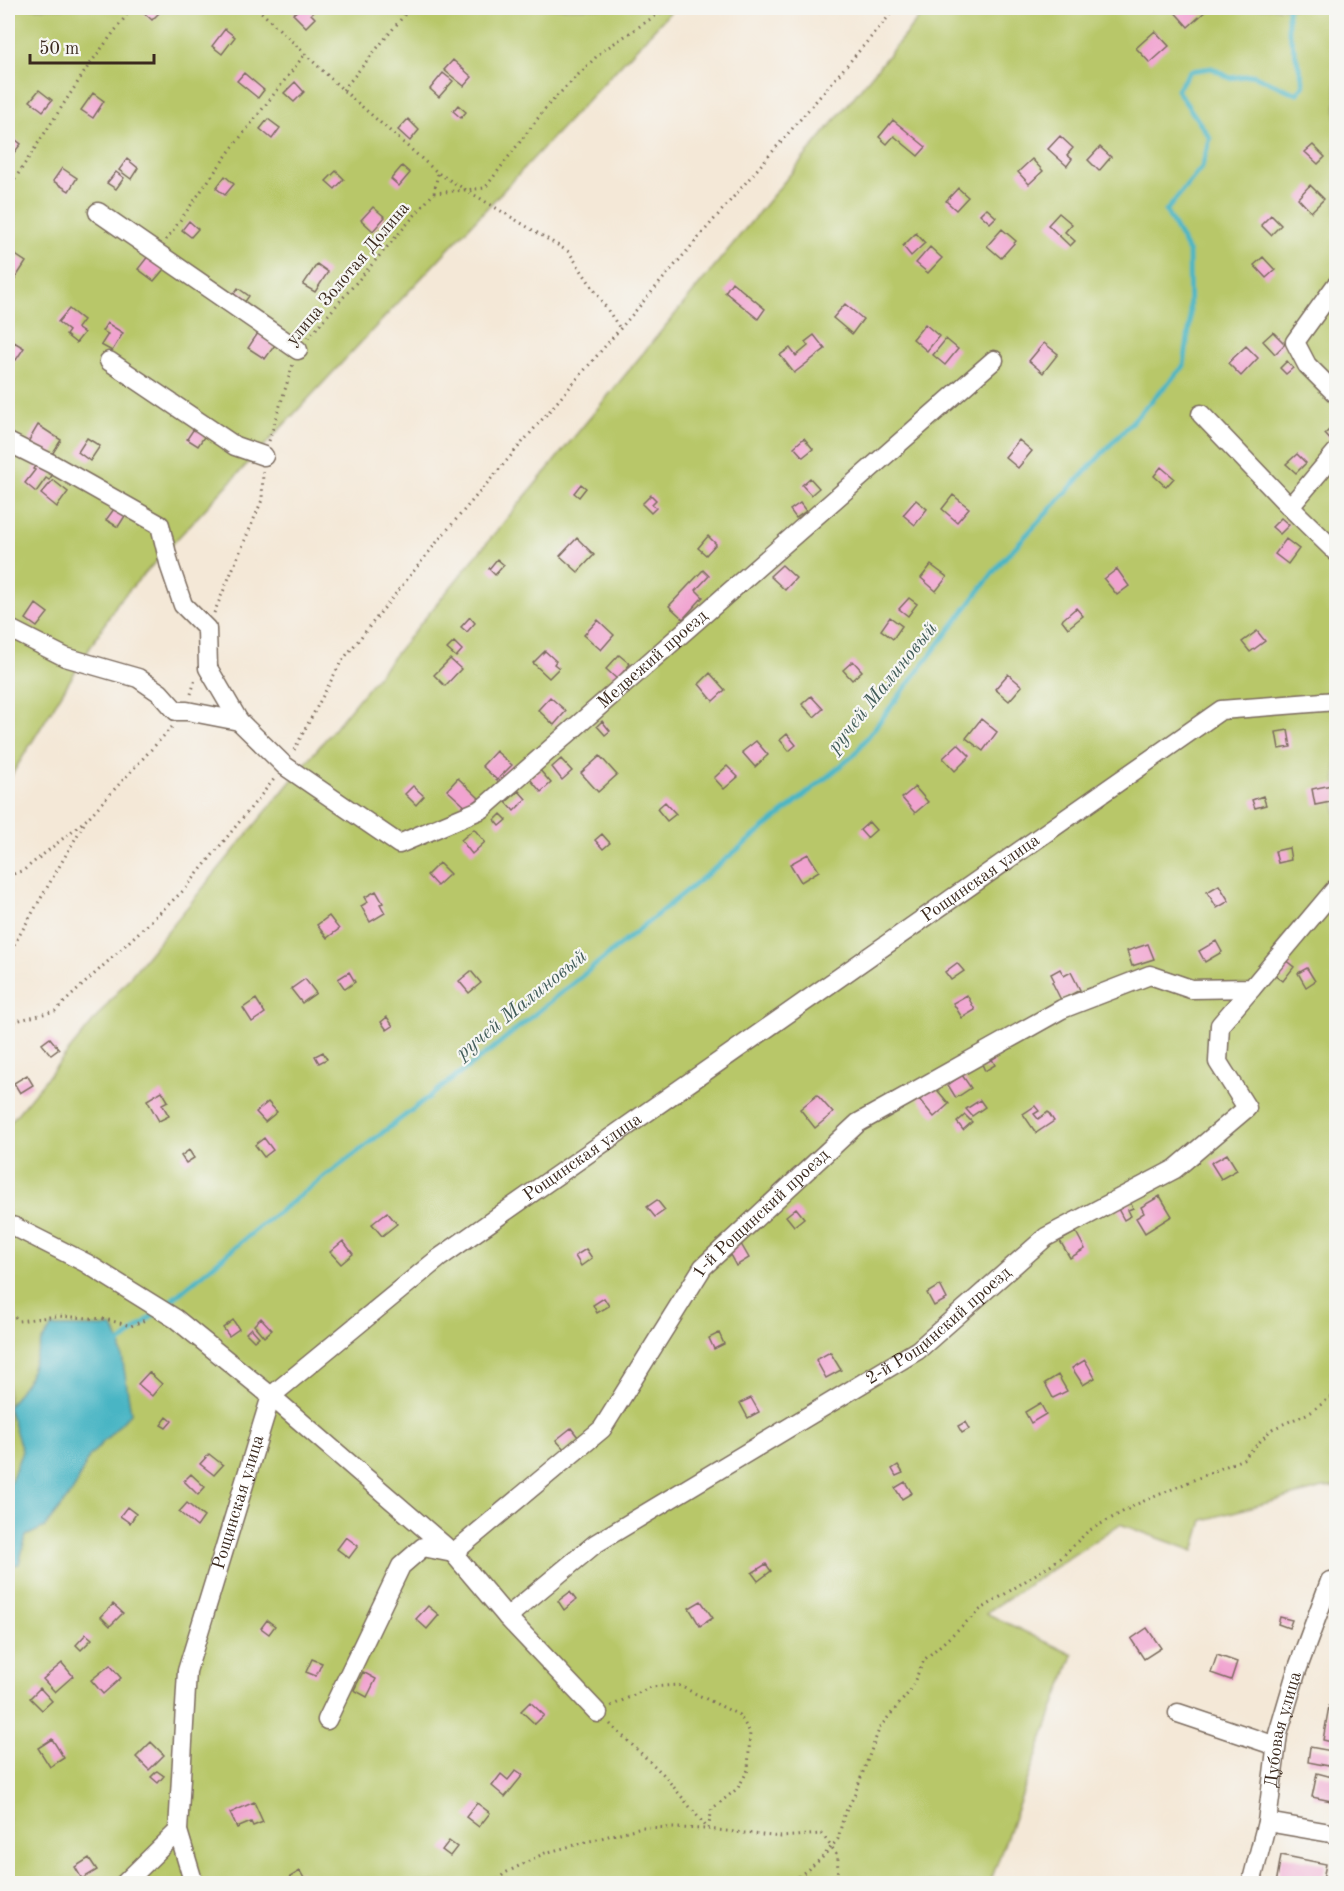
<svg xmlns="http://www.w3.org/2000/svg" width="1344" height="1891" viewBox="0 0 1344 1891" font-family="'Old Standard TT',serif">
  <rect width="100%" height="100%" fill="#f6f6f2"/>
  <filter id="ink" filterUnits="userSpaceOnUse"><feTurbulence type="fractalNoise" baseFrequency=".0167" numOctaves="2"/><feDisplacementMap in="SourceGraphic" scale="12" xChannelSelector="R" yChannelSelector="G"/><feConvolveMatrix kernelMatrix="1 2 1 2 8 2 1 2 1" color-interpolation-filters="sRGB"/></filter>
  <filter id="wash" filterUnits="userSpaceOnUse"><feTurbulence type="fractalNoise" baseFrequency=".008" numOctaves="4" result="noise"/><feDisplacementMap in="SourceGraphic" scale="24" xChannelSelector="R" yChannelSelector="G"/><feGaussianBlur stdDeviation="1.35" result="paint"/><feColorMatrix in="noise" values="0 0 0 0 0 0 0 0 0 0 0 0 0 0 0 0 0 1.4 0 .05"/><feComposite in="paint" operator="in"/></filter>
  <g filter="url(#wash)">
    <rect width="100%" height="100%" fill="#f4e8d7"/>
    <path fill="#b8c769" stroke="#7a7844" stroke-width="1.5" d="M8 8H674L118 602 8 781Z
      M927 8H1336V1487L1323 1488 1203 1520 1194 1551 1120 1524 986 1613 1073 1655 990 1883H8V1125Z"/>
    <path fill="#48b5c4" stroke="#427071" stroke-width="1.5" d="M52 1327H113L120 1343 131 1413 89 1457 73 1491 45 1527 26 1536 19 1564 8 1566V1489L22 1451 8 1407 28 1379 41 1342Z"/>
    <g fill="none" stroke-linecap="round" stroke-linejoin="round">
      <path stroke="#48b5c4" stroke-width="5" d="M120 1343 259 1227 492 1049 854 755 1002 561 1184 366 1190 323 1189 253 1166 211 1202 167 1210 138 1177 90 1190 71 1212 68 1230 78 1253 75 1297 94 1304 84 1288 29V8"/>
    </g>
    <g id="blocks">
      <path fill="#f1a3d0" d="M145 8H161L163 9 152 20 142 11Z
        M301 8H312L315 10 311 14 315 18 306 27 293 14Z
        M1171 8H1205L1207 10 1188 27Z
        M225 29 235 37 222 54 212 46Z
        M1155 31 1169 46 1150 63 1136 48Z
        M453 60 472 77 464 86 444 70Z
        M244 73 264 90 258 98 237 81Z
        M443 73 453 81 439 97 430 89Z
        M295 82 304 92 294 102 284 93Z
        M39 90 52 100 43 111 30 101Z
        M93 93 104 101 93 118 81 110Z
        M458 105 466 112 461 118 453 111Z
        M268 119 280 128 272 139 260 129Z
        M408 119 419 130 410 141 398 130Z
        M893 120 926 147 918 156 894 136 887 144 879 137Z
        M8 134 21 144 9 159 8 158Z
        M1060 136 1073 148 1067 155 1072 159 1067 166 1048 149Z
        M1313 145 1325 157 1318 164 1305 152Z
        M1100 147 1111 157 1099 171 1088 160Z
        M127 159 138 168 131 179 119 170Z
        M1032 159 1043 171 1029 184 1018 172Z
        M402 166 410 173 399 186 391 179Z
        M62 168 77 178 69 191 53 181Z
        M336 171 344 179 335 189 326 181Z
        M116 172 124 178 116 189 107 183Z
        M225 176 234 184 225 195 216 188Z
        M1310 185 1324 199 1311 212 1298 198Z
        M958 188 968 197 956 210 946 201Z
        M373 207 385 217 373 231 361 220Z
        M986 208 996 217 990 223 980 214Z
        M1059 213 1072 224 1065 232 1075 241 1070 246 1048 225Z
        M1271 215 1281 225 1271 235 1261 225Z
        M189 221 198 229 191 237 182 230Z
        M1002 229 1016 241 1001 258 987 246Z
        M916 233 925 243 911 256 903 246Z
        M930 247 942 258 928 273 916 263Z
        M14 254 26 262 13 282 8 279V264Z
        M149 255 165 268 154 281 138 269Z
        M1263 257 1275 270 1266 278 1254 265Z
        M317 264 328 272 315 292 303 285Z
        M732 282 765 309 758 319 725 292Z
        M238 288 249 296 244 303 233 295Z
        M845 304 863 319 852 334 833 318Z
        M69 309 83 320 77 328 84 333 76 343 66 335 69 331 58 322Z
        M107 323 123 333 112 351 101 345 108 334 102 331Z
        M925 324 939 336 927 351 913 339Z
        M1273 332 1285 344 1275 354 1263 341Z
        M258 333 275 345 265 359 248 348Z
        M814 335 825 349 794 373 780 355 790 348 796 356 808 346 805 342Z
        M946 339 958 349 945 365 933 355Z
        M14 342 24 348 16 360 8 354Z
        M1044 343 1058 354 1043 373 1029 361Z
        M1246 346 1258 358 1241 376 1228 363Z
        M1287 361 1293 368 1286 374 1280 368Z
        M38 425 61 440 51 456 28 442Z
        M1334 425 1336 428V439L1333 443 1325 434Z
        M195 427 206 434 198 446 187 439Z
        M87 438 100 446 90 461 78 452Z
        M804 438 813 449 803 457 794 447Z
        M1019 440 1032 451 1018 468 1005 457Z
        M1297 454 1306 463 1296 473 1286 464Z
        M38 462 53 474 49 480 46 478 36 492 25 483 35 470 33 469Z
        M1161 467 1174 478 1166 487 1154 476Z
        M810 478 819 488 811 495 802 485Z
        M53 480 68 492 57 507 41 494Z
        M581 484 586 488 579 497 574 493Z
        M651 495 656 500 652 504 656 508 651 513 642 504Z
        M953 495 969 508 957 522 942 509Z
        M916 500 927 509 915 525 903 515Z
        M800 503 806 511 796 518 790 510Z
        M114 509 125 516 118 527 106 520Z
        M1281 518 1289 525 1280 534 1272 527Z
        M708 536 716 544 706 555 698 548Z
        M577 538 594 555 578 572 560 556Z
        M1286 539 1299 549 1288 564 1275 554Z
        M497 559 504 565 495 575 489 569Z
        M782 565 796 578 785 590 770 576Z
        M931 565 947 577 936 591 921 578Z
        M1117 569 1129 586 1117 595 1104 579Z
        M703 570 709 576 696 590 703 597 683 619 669 606Z
        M909 598 917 604 908 616 899 609Z
        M36 604 48 613 37 627 26 619Z
        M1076 608 1083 616 1068 628 1062 620Z
        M470 617 475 623 467 632 461 627Z
        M890 617 902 626 893 639 881 630Z
        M598 620 614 635 601 650 584 635Z
        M1257 631 1265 641 1250 652 1242 642Z
        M454 642 462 650 456 657 447 649Z
        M545 651 556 661 554 664 559 668 549 678 533 663Z
        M619 655 630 664 617 679 606 669Z
        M450 659 461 669 445 686 434 675Z
        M853 661 862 671 852 680 843 670Z
        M710 673 725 690 713 701 699 684Z
        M1008 674 1022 686 1009 701 995 689Z
        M811 696 823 709 814 717 802 704Z
        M550 697 566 711 554 725 538 710Z
        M981 719 997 732 983 751 966 738Z
        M602 721 610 731 605 735 597 726Z
        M1288 730 1291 747 1279 749 1276 732Z
        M787 734 796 745 789 751 780 740Z
        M756 741 768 755 755 767 742 752Z
        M958 744 970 756 955 771 943 758Z
        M496 751 512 765 497 780 482 766Z
        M600 756 617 775 598 792 581 773Z
        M561 759 572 771 562 780 552 767Z
        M727 766 738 777 724 789 714 778Z
        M539 769 551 783 541 792 529 778Z
        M458 778 479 798 468 809 447 790Z
        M1336 784V801L1315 805 1312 789Z
        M413 786 424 796 416 805 405 794Z
        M915 787 928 802 915 813 902 798Z
        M519 791 526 799 514 811 506 802Z
        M1263 796 1266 805 1255 808 1252 800Z
        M665 802 676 814 667 821 657 809Z
        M501 814 507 820 500 826 495 820Z
        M869 822 876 830 867 838 860 830Z
        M474 829 485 842 472 854 461 840Z
        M602 834 610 843 603 849 595 840Z
        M1289 848 1291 860 1278 863 1275 851Z
        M808 854 819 871 801 882 790 864Z
        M439 863 450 874 437 886 427 875Z
        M1219 885 1229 901 1217 908 1207 892Z
        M376 891 383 903 380 904 385 913 370 922 361 906 368 902 365 897Z
        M329 916 339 929 327 938 317 925Z
        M1216 941 1222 952 1205 962 1199 951Z
        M1148 944 1154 959 1132 966 1127 951Z
        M1280 956 1294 967 1283 981 1269 970Z
        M957 963 964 971 951 980 945 972Z
        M1307 968 1315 981 1306 987 1298 973Z
        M1060 969 1064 976 1071 972 1080 990 1061 1000 1052 982 1054 980 1051 974Z
        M471 971 481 983 469 993 459 981Z
        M349 972 355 982 345 989 338 979Z
        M305 979 316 993 302 1003 291 989Z
        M967 995 975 1010 962 1018 953 1003Z
        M256 999 265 1013 252 1022 243 1008Z
        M387 1017 393 1026 387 1030 381 1022Z
        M50 1038 59 1049 51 1055 42 1044Z
        M323 1052 327 1059 319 1063 315 1056Z
        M992 1059 995 1065 985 1071 982 1064Z
        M27 1075 33 1085 20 1093 14 1083Z
        M962 1075 971 1088 956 1098 948 1085Z
        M933 1085 949 1104 934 1117 918 1098Z
        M162 1091 168 1101 162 1104 169 1116 159 1121 147 1100Z
        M817 1095 833 1113 815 1128 800 1109Z
        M980 1100 985 1107 972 1116 966 1109Z
        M268 1102 277 1112 265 1122 256 1112Z
        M1035 1106 1039 1111 1034 1114 1038 1119 1048 1112 1054 1121 1036 1133 1023 1114Z
        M965 1115 972 1122 963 1130 957 1122Z
        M264 1138 273 1150 264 1157 255 1145Z
        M189 1150 194 1158 186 1163 181 1156Z
        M1227 1154 1237 1170 1221 1179 1211 1163Z
        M1160 1196 1172 1216 1145 1233 1136 1218 1144 1213 1141 1207Z
        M657 1200 665 1210 655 1217 647 1207Z
        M1129 1200 1133 1208 1128 1210 1131 1216 1124 1220 1117 1207Z
        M796 1208 804 1218 794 1226 786 1216Z
        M387 1212 397 1224 382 1236 372 1224Z
        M1076 1232 1085 1249 1070 1258 1060 1241Z
        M343 1241 353 1254 341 1264 330 1252Z
        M741 1244 749 1258 736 1266 728 1251Z
        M586 1249 592 1258 581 1266 575 1256Z
        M940 1285 947 1299 934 1306 927 1293Z
        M604 1298 609 1306 597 1313 593 1305Z
        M261 1318 272 1330 264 1337 254 1325Z
        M233 1320 239 1329 229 1336 223 1328Z
        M251 1328 259 1337 254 1341 246 1333Z
        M719 1333 724 1344 714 1349 709 1338Z
        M830 1352 841 1370 826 1378 816 1360Z
        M1085 1360 1095 1378 1083 1385 1072 1368Z
        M149 1372 162 1384 152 1396 138 1384Z
        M1058 1375 1067 1391 1053 1398 1045 1383Z
        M751 1398 759 1412 748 1418 740 1403Z
        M1040 1403 1046 1414 1031 1423 1025 1412Z
        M167 1417 172 1421 166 1428 161 1425Z
        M965 1422 969 1429 962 1433 958 1426Z
        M571 1428 578 1437 564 1449 556 1440Z
        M209 1454 223 1465 214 1475 200 1464Z
        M898 1465 903 1473 896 1476 892 1469Z
        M191 1474 205 1487 198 1495 184 1481Z
        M905 1482 912 1493 902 1499 895 1488Z
        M187 1503 204 1517 197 1527 179 1512Z
        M127 1507 136 1514 130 1523 120 1516Z
        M346 1537 358 1546 349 1558 337 1549Z
        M766 1564 771 1571 758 1581 752 1573Z
        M570 1592 576 1600 564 1610 558 1601Z
        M701 1601 713 1618 700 1626 689 1608Z
        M113 1604 123 1613 110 1626 101 1617Z
        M428 1606 439 1615 427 1629 416 1619Z
        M1280 1617 1292 1620 1289 1628 1278 1624Z
        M267 1620 275 1626 269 1634 261 1628Z
        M1147 1628 1161 1648 1144 1659 1131 1639Z
        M86 1634 92 1639 81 1650 76 1645Z
        M1217 1655 1237 1662 1231 1680 1211 1673Z
        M312 1659 322 1663 316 1676 306 1672Z
        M62 1663 73 1676 55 1692 43 1679Z
        M110 1665 121 1678 103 1694 91 1680Z
        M363 1672 376 1679 367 1697 354 1690Z
        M40 1688 52 1701 42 1710 30 1698Z
        M530 1702 544 1715 535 1724 521 1711Z
        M1329 1706 1336 1707V1743L1323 1740Z
        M52 1739 64 1758 50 1767 38 1748Z
        M151 1742 164 1755 149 1770 136 1757Z
        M1310 1747 1332 1751 1329 1766 1308 1762Z
        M516 1770 523 1775 505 1797 492 1786 501 1774 508 1780Z
        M157 1771 164 1776 158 1783 151 1777Z
        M1317 1773 1336 1778V1802L1312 1797Z
        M254 1802 263 1822 253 1826 251 1822 237 1828 230 1813Z
        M477 1803 490 1813 479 1827 466 1817Z
        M449 1841 457 1847 450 1856 442 1850Z
        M1281 1855 1326 1864 1322 1884H1276Z
        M89 1858 97 1870 82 1879 75 1867Z
        M300 1871 306 1882 294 1884 290 1877Z"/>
    </g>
  </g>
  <g filter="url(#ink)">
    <use href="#blocks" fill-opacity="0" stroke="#7c6c5f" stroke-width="1.5"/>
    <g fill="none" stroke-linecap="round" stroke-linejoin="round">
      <g stroke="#7c6c5f" stroke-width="21">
        <g id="minor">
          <path d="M98 212 298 350"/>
          <path d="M1336 285 1295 342 1307 365 1336 394"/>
          <path d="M109 361 235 446 264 456"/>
          <path d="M1201 414 1290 507"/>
          <path d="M8 442 52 464 160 525 170 567 183 605 207 629 208 668 239 721"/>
          <path d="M1336 452 1290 507 1336 552"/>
          <path id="s1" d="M8 628 65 657 138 678 160 693 176 711H187L239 721 285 766 399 844 482 809 994 360"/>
          <path d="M8 1225 15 1227 86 1263 176 1319 271 1396 453 1553 507 1617 598 1713"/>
          <path id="s2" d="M507 1617 595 1544 918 1350 1046 1237 1175 1169 1247 1108 1218 1062 1220 1025 1252 988"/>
          <path d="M1178 1713 1276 1746"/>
          <path id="s3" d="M327 1720 401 1566 423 1547 453 1553 602 1429 703 1267 858 1123 1062 1009 1150 975 1191 989 1252 988 1336 888"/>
          <path d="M1267 1822 1336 1834"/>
          <path d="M124 1884 178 1831"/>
          <path id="s4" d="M194 1884 178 1831 187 1671 271 1396 439 1258 1221 710 1336 701"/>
          <path id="s5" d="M1251 1884 1267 1822 1278 1734 1296 1673 1330 1581"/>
        </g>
      </g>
      <path stroke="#7c6c5f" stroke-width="3" stroke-dasharray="1.5 4.5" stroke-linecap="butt" d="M257 8 343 90 438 173 569 252 621 330
        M343 90 410 8
        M8 187 9 188 89 65 132 8
        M434 193 438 173
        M166 240 229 152 305 54
        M308 338 434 193 485 188 548 105 601 52 667 8
        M269 441 293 364
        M214 613 262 500 263 471
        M191 694 195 680
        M294 750 341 662 441 537 896 8
        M8 876 24 870 87 819 172 727
        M8 955 85 822
        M8 1023 55 1011 185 889 275 778
        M8 1307 18 1321 57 1316 105 1319 131 1326 145 1320
        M610 1724 663 1774 708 1829 781 1837 822 1834 838 1856 837 1884
        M493 1884 505 1873 545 1853 642 1827 708 1829 712 1809 738 1788 748 1770 750 1732 739 1715 678 1685 651 1687 611 1706
        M789 1884 821 1859 838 1839 844 1815 854 1796 880 1727 910 1691 924 1660 980 1610 1061 1558 1088 1531 1137 1504 1243 1459 1272 1429 1311 1412 1336 1393"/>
      <use href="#minor" stroke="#fff" stroke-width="18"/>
    </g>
  </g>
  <g text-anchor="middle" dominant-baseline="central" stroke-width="4.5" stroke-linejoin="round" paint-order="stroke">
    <g font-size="18" fill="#3b2a1e" stroke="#f6f6f2">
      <text transform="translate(348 274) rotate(-50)">улица Золотая Долина</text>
      <text stroke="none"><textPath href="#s1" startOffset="774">Медвежий проезд</textPath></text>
      <text stroke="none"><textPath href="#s4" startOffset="1382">Рощинская улица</textPath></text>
      <text stroke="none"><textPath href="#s4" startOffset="896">Рощинская улица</textPath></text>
      <text stroke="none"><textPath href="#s3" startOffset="694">1-й Рощинский проезд</textPath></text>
      <text stroke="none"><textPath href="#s2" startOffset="522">2-й Рощинский проезд</textPath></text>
      <text stroke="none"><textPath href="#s4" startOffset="392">Рощинская улица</textPath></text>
      <text stroke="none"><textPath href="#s5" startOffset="158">Дубовая улица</textPath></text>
    </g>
    <g font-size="20" font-style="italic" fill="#405b58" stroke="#f6f6f2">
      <text transform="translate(883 688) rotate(-51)">ручей Малиновый</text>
      <text transform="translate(522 1005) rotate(-39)">ручей Малиновый</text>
    </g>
  </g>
  <rect width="1344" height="1891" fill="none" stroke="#f6f6f2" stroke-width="30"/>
  <path d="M30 54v9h124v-9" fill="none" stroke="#3b2a1e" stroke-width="3"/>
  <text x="39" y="54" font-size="18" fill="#3b2a1e" stroke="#f6f6f2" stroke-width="4.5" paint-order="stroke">50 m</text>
</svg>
